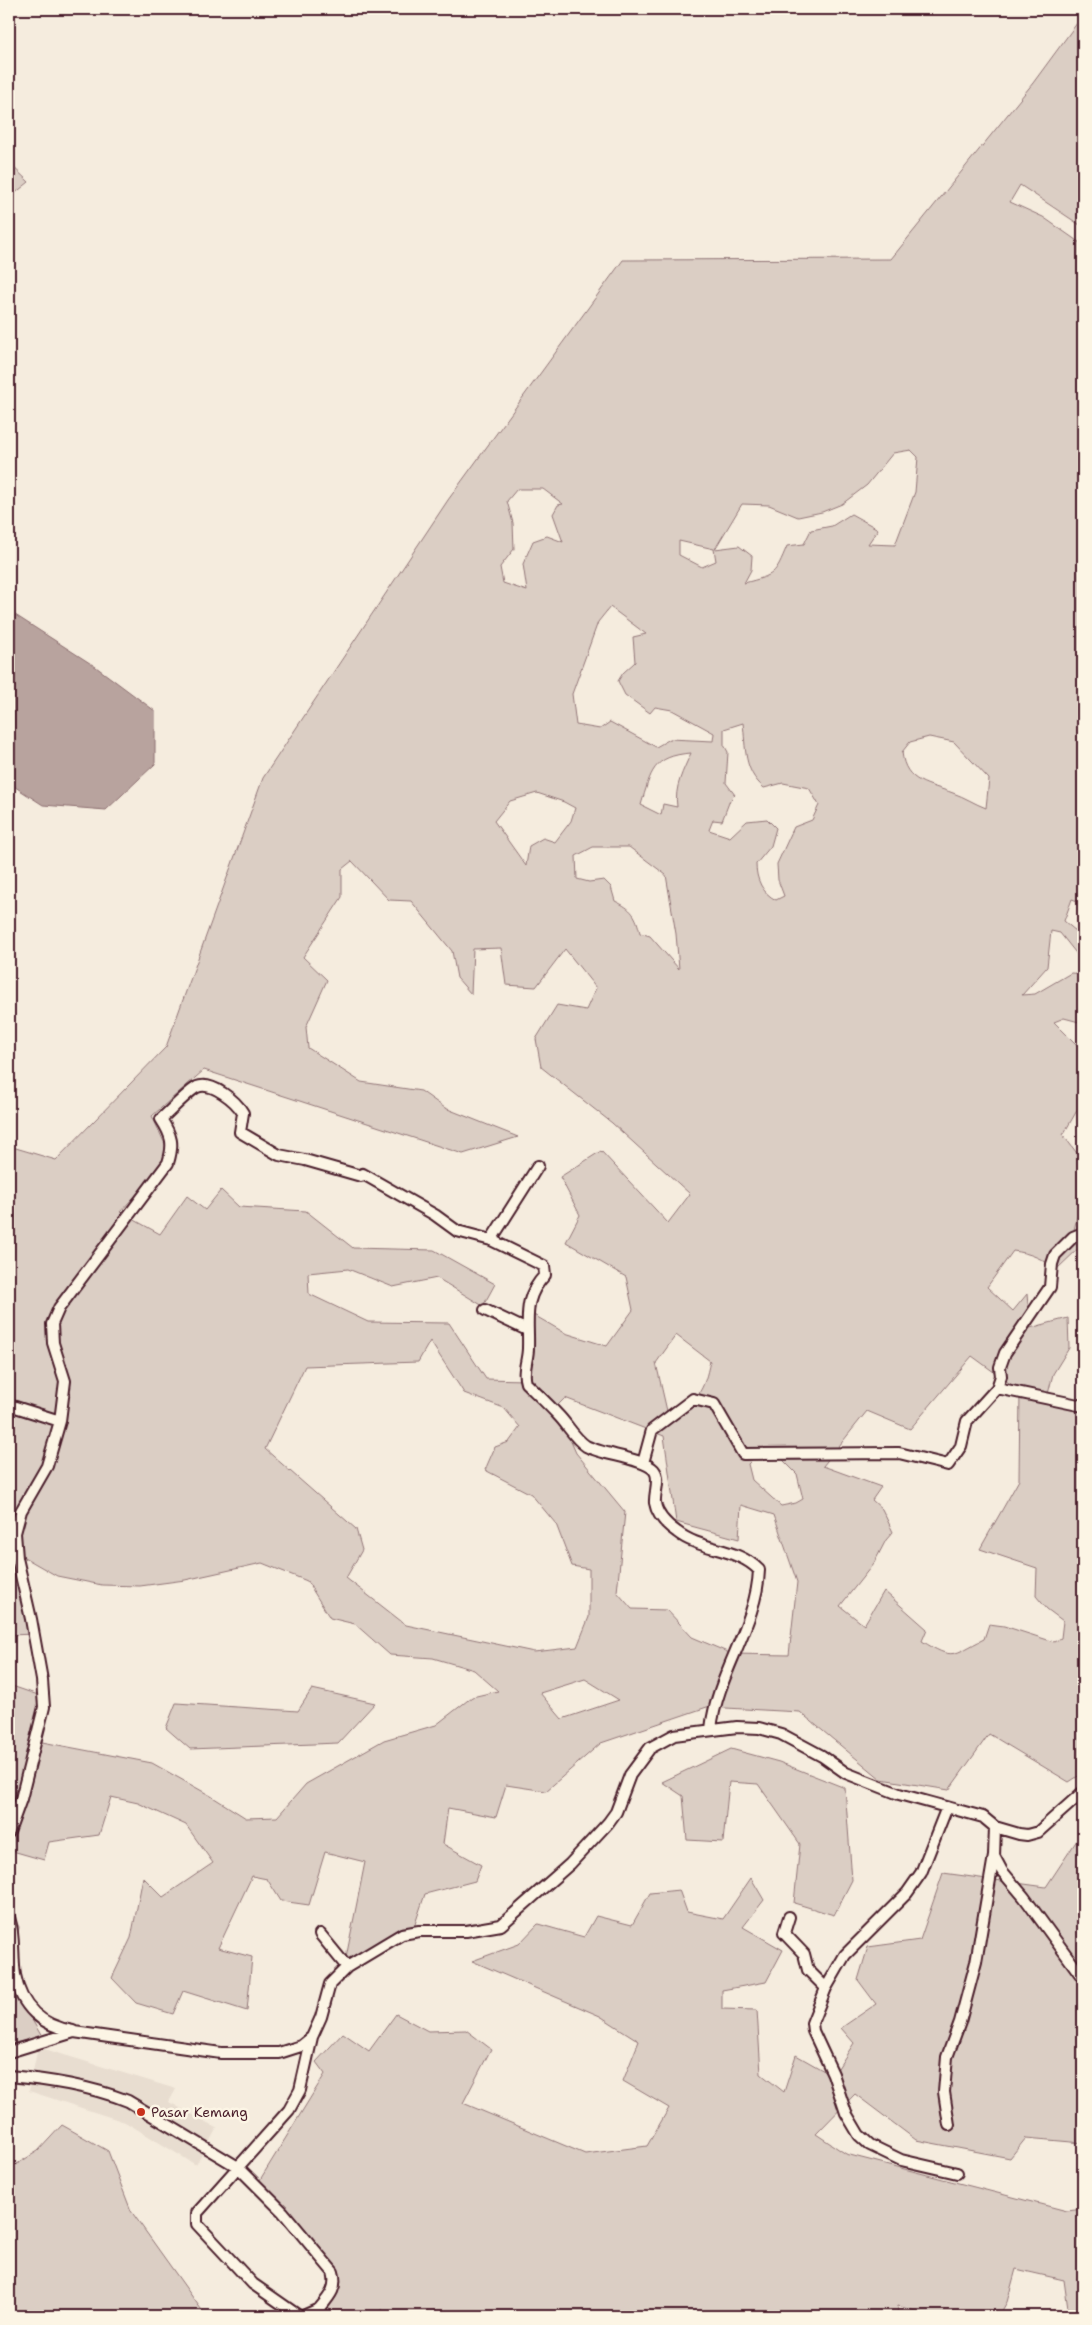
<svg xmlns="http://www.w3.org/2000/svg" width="1092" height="2325" viewBox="0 0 1092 2325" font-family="'Shantell Sans',sans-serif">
  <rect width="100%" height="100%" fill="#f5ecde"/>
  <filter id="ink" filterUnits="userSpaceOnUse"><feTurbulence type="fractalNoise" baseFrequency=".02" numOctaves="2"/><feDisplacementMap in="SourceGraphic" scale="10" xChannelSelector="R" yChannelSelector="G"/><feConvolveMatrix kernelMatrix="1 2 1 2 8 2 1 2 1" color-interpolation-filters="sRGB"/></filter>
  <g filter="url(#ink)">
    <path fill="#e8ddd0" d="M38 2047 176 2089 169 2102 217 2128 196 2165 125 2122 29 2091Z"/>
    <path fill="#dbcec4" stroke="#927678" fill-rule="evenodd" d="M1083 15V227L1020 185 1010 202 1043 217 1083 245V903L1072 899 1064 921 1083 937V962L1060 933 1051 931 1047 967 1022 995 1035 994 1071 973 1083 974V1007L1079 1022 1064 1018 1054 1022 1083 1051V1100L1063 1135 1083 1161V1191L1072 1239 1079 1248 1057 1269C1042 1259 1031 1253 1013 1251L987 1287 1013 1311 1027 1294 1030 1328 1068 1318 1069 1348 1053 1374 1048 1394 1083 1410V1773L1069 1782 989 1734 949 1790 881 1779 800 1712 707 1707 601 1743 546 1791 506 1785 496 1817 448 1808 443 1844 481 1865 475 1881 425 1894 414 1927 345 1963 365 1862 325 1852 309 1905 281 1901 267 1879 252 1876 218 1948 252 1957 247 2011 183 1991 173 2014 136 2003 112 1978 131 1938 143 1877 163 1897 213 1863 186 1825 138 1803 111 1797 99 1835 49 1842 44 1860 9 1850 11 1813 9 1812V1685L44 1697 37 1741 152 1763 211 1796 246 1818 277 1817 306 1784 384 1740 436 1725 472 1697 498 1691 474 1670 433 1658 390 1655 355 1624 330 1618 307 1581 262 1563 185 1580 140 1586 102 1585 57 1576 15 1552 36 1634 9 1635V1146L56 1160 166 1047 263 778 448 500 623 260 891 259 1033 83ZM911 450 918 457 915 492 895 545 868 544 878 529 851 514 832 526 811 530 804 544 787 546C775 575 775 575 744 583L751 570 752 556 739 546 715 549 742 504 769 505 798 517 822 512 842 504 867 485 893 453ZM517 489H543L563 504 558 505 553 514 563 542 547 536 533 541 523 564 527 591 503 583 500 567 514 549 513 523 507 501ZM679 541 714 549 716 561 702 567 679 555ZM610 607 646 634 633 637 635 662 623 673 618 681 625 695 650 713 655 707 672 710 714 733 713 741 670 739 656 747 610 722 600 729 576 725 572 694 598 622ZM743 723C746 748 743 770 764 788L783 783 809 788 819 805 812 820 794 827 777 864 778 880 784 896 776 900C762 893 756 879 756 864L771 846 776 828 767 819 747 821 730 837 709 830 713 820 722 821 730 800 735 795 726 783 728 752 724 745V729ZM929 737 954 742 989 779 986 808C975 804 965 797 953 793 929 784 905 783 902 752L910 742ZM691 753C683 771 674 787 677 807L663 804 661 815 641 805C651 772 652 756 691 753ZM537 793 564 802 575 808 571 821 555 842 543 838 529 846 526 866 494 821 510 801ZM593 847H629L666 875 676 934 679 969 650 936 640 933C636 915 632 909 615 901L611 887 604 880 589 882 577 879 576 856ZM352 861 389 900 411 901 452 951 457 978 471 994 473 949 501 948 506 985 536 987 565 949 596 988 586 1010 557 1005 536 1039 541 1067 612 1123 690 1194 668 1223 601 1151 560 1177 580 1215 566 1242 626 1277 633 1310 607 1346 565 1333 532 1314 524 1380 486 1379 449 1323 368 1322 309 1294 308 1273 348 1269 393 1287 437 1278 483 1306 495 1284 434 1250 353 1248 306 1211 239 1207 221 1190 205 1210 187 1196 160 1234 120 1212 171 1157 152 1116 204 1070 463 1154 518 1137 445 1108 421 1091 361 1082 308 1048 306 1027 327 980 303 957 342 897V869ZM676 1335 710 1361C704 1390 698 1405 667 1411L656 1363ZM430 1341 464 1393 504 1408 520 1427 509 1442 495 1447 485 1470 531 1494 556 1524 572 1566 589 1569V1617L577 1647 534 1652 406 1625 346 1578 362 1550 356 1529 265 1449 305 1366 418 1362ZM972 1356 1020 1391 1019 1480 980 1549 1037 1568 1036 1596 1047 1609 1063 1621 1061 1638 1054 1642 1004 1626 989 1624 984 1639C952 1655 954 1661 922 1641L927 1629 884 1591 864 1625 840 1606 874 1563 886 1540 893 1532 882 1509 872 1500 881 1487 823 1466 867 1411 910 1429ZM565 1398 664 1436 676 1522 739 1539 741 1505 774 1515 797 1582 789 1655 732 1654 692 1637 667 1610 632 1609 617 1592 625 1512 576 1453 556 1407ZM757 1455H778L797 1474 803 1499 796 1503 781 1506 752 1480 748 1464ZM585 1679 619 1700 562 1719 540 1693Z
      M9 163 29 182 9 198Z
      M312 1689 375 1703 338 1743 190 1749 166 1728 176 1703 298 1711Z
      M731 1749 779 1762 845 1788 852 1880 834 1915 794 1903 800 1844 758 1784 729 1782 723 1842 687 1840 683 1796 662 1782Z
      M1083 1831V2143L1026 2138 1010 2158 916 2140 855 2094 816 2134 846 2154 1067 2211 1083 2209V2316H1069L1064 2280 1016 2269 1007 2302 999 2316H932L898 2306 897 2316H433L428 2311 422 2316H387L382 2309 373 2316H328L323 2303 337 2277 258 2183 325 2074 316 2062 343 2033 369 2051 396 2014 428 2031 466 2030 491 2049 463 2103 585 2154 647 2146 669 2108 623 2081 639 2041 600 2016 472 1961 519 1944 538 1924 584 1937 596 1916 632 1925 650 1893 679 1890 687 1912 723 1919 751 1878 764 1900 743 1927 783 1950 766 1982 722 1990V2009L757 2010 761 2074 784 2092 796 2055 833 2076 854 2043 841 2028 876 2004 858 1980 868 1947 920 1940 943 1873 1046 1887Z
      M9 1907 19 1927 12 1967 24 2006 42 2037 9 2044Z
      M62 2125 108 2151 131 2211 206 2316H9V2169L38 2151Z"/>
    <path fill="#b8a39e" stroke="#8c6e70" d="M9 611 96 667 155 711V764L106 810 43 805 9 783Z"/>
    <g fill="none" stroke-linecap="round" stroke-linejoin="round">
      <g stroke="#4a1f2b" stroke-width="14">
        <path id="minor" d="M491 1240 538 1166
          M485 1310 527 1330
          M997 1388 1083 1406
          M9 1405 60 1421
          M643 1463 652 1430 693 1399 714 1404 743 1454 899 1453 948 1465 961 1446 967 1421 997 1388 1001 1376 1000 1367 1005 1353 1050 1287 1052 1264 1055 1255 1073 1237 1083 1233
          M947 1807 921 1873 907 1893 845 1955 826 1988 812 2023 813 2031 833 2074 846 2113 859 2135 870 2145 901 2160 957 2173
          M995 1827 994 1856 1002 1871 1024 1897 1083 1978
          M9 1832 21 1799 44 1707 42 1680 31 1619 17 1558 15 1533 21 1511 47 1466 60 1421 65 1381 53 1343 52 1324 59 1308 168 1163C174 1144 172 1136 161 1119 168 1113 190 1090 197 1087 212 1081 236 1101 243 1113L240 1132 279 1155 305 1160 361 1176 363 1174 435 1215 457 1231 491 1240 544 1266 545 1275C522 1299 529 1319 528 1348 528 1360 522 1371 526 1383 536 1393 548 1404 558 1415 568 1425 574 1438 586 1446 603 1455 643 1458 654 1470 661 1478 654 1493 655 1503 657 1516 667 1525 677 1532 701 1551 737 1547 759 1570 757 1625 717 1673 711 1729
          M9 1917C15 1936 12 1955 15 1975 21 2007 42 2026 73 2031
          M789 1917 784 1933 804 1954 808 1970 826 1988
          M320 1934 347 1967
          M9 2052 74 2032 221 2053H279L301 2046 312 2037 321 2017 330 1984 347 1967 402 1934 419 1931H466L501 1925 570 1864 608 1823 616 1812 630 1775 650 1748 674 1735 737 1727 759 1728 781 1734 822 1756 846 1773 899 1794 983 1817 995 1827 1019 1834 1027 1835 1038 1832 1083 1792
          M9 2076C49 2080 90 2086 128 2101L238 2167 283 2212 333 2272C338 2288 329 2297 319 2309L324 2316
          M949 2125 944 2092 947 2057 960 2022 976 1962 994 1856
          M299 2316 253 2284 197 2224V2213L289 2110 300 2090 312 2037
          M303 2316 319 2309"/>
      </g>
      <use href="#minor" stroke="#fcf5e5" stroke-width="10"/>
    </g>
  </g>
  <circle fill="#c8321e" stroke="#fcf5e5" stroke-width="2" cx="141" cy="2112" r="5"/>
  <g text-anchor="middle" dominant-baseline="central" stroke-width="5" stroke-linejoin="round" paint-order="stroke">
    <g font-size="14" fill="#4a1f2b" stroke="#fcf5e5" text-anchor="start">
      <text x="151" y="2112">Pasar Kemang</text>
    </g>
  </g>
  <rect width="1092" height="2325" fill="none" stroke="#fcf5e5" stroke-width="30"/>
  <rect x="15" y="15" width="1062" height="2295" fill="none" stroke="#4a1f2b" stroke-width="2" filter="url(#ink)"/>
</svg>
